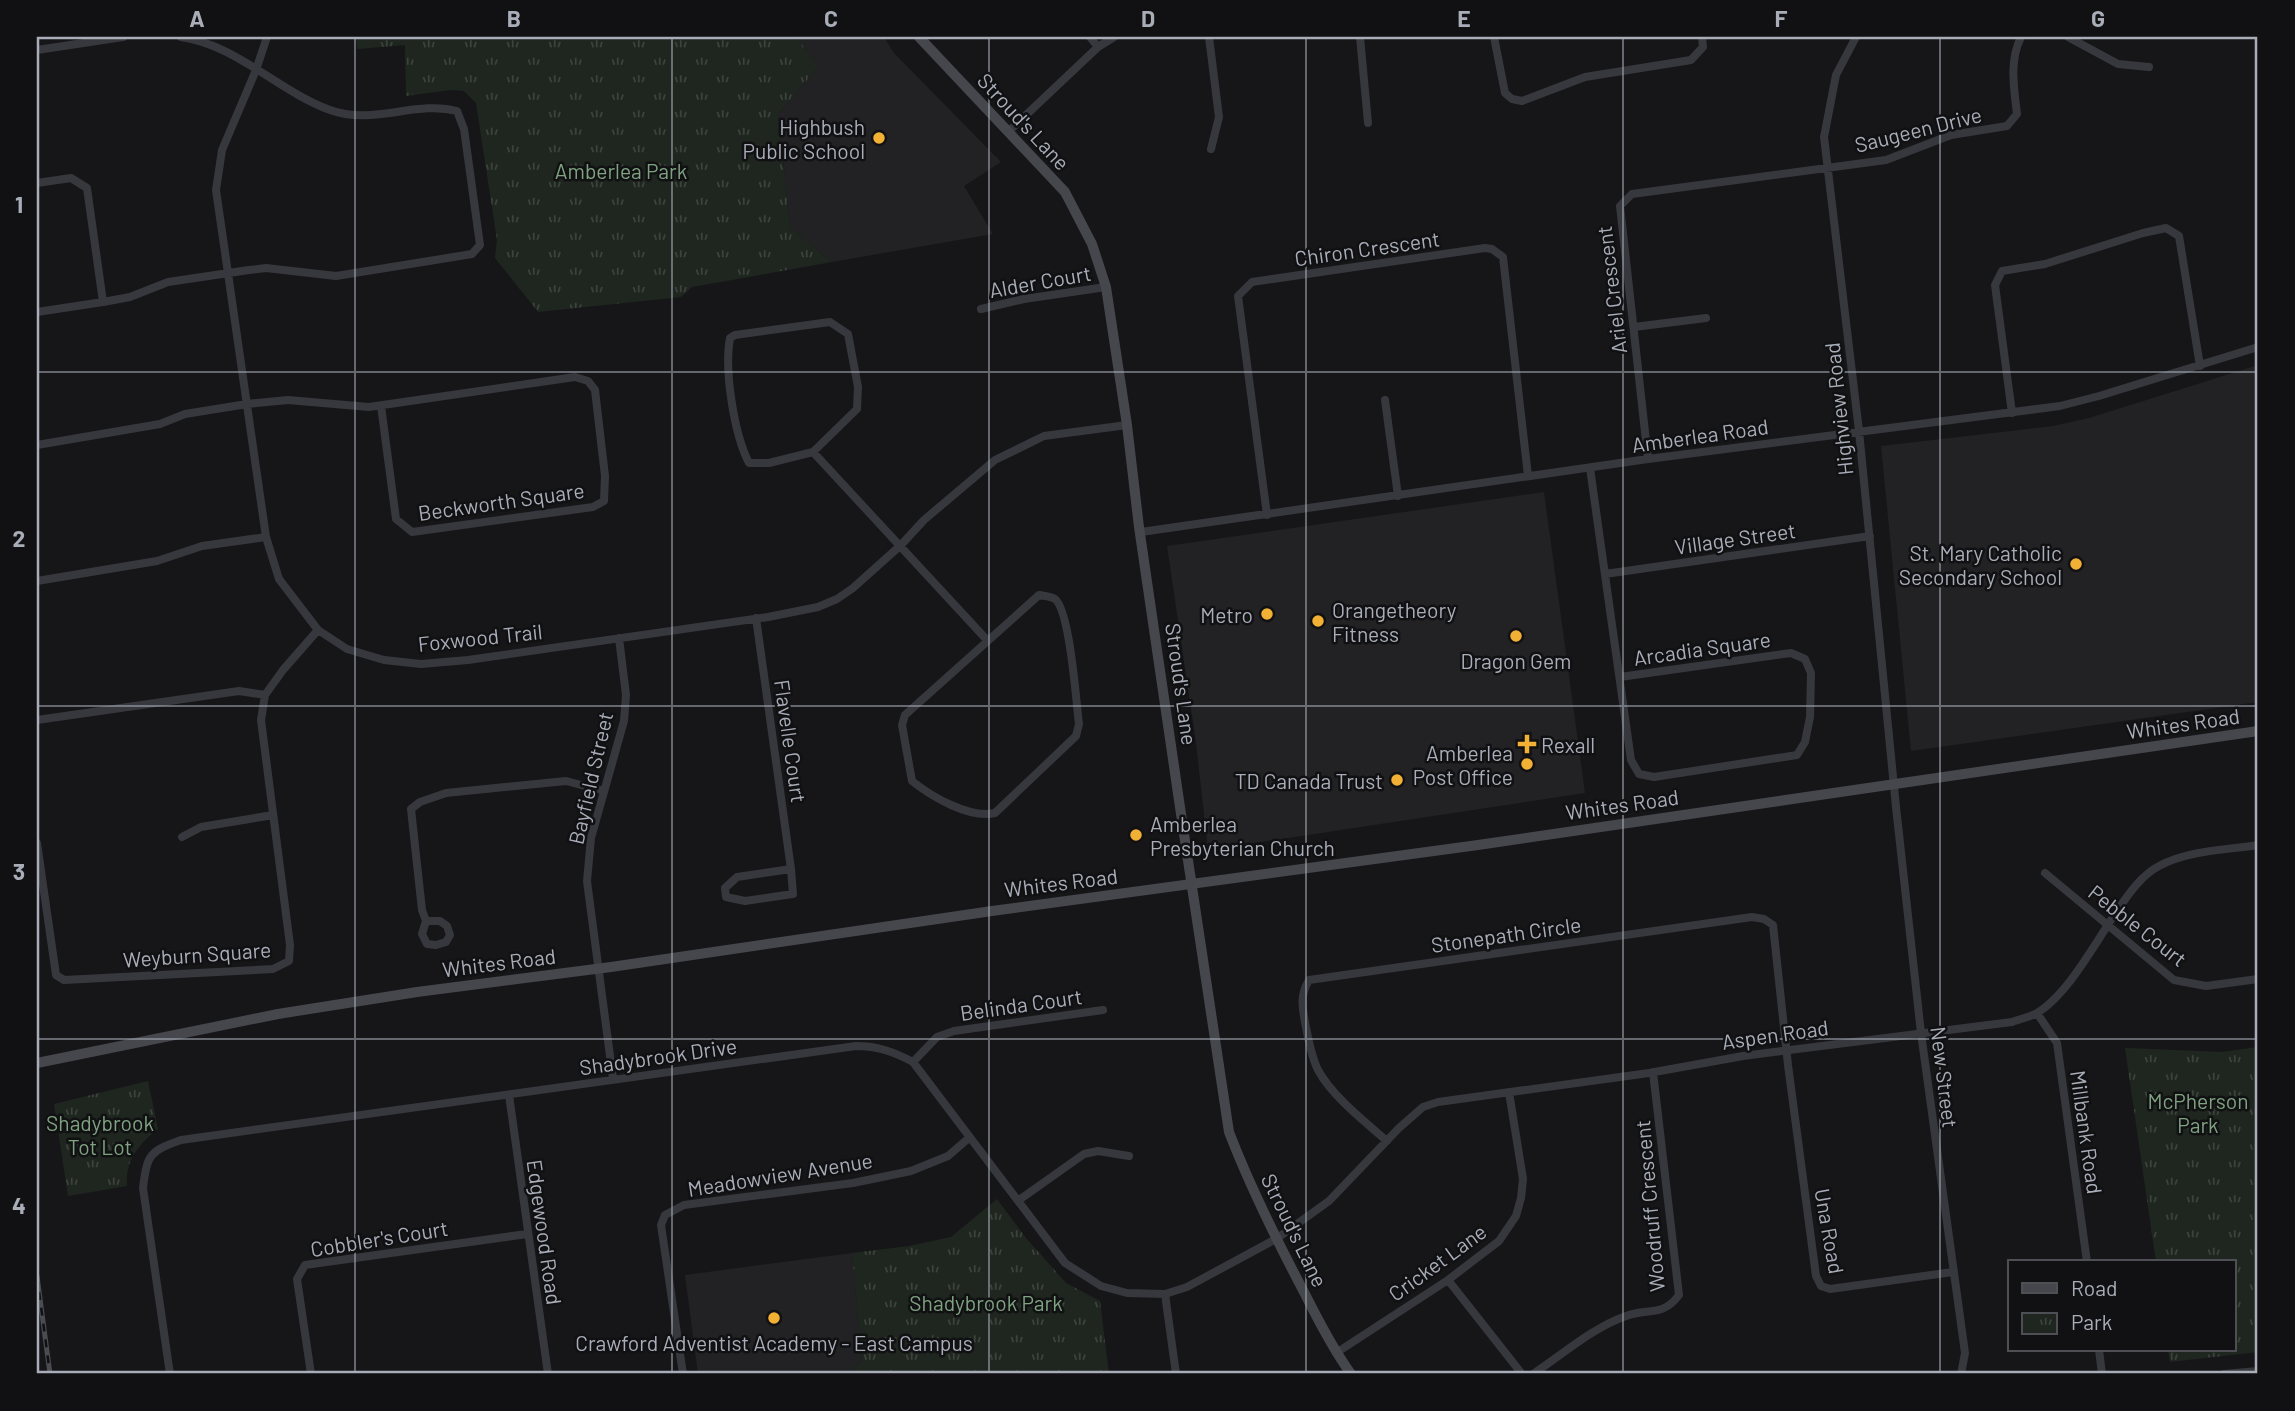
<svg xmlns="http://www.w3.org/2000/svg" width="2295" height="1411" viewBox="0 0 2295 1411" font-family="Barlow,sans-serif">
  <defs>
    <pattern id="park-tufts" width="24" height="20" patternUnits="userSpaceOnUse" patternTransform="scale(1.75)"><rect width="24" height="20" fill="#1e261f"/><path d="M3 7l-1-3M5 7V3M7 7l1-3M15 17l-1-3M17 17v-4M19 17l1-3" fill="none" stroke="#3c433d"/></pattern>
  </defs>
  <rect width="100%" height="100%" fill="#161618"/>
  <path fill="#222225" d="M796 37H884L894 53 1001 162 964 186 993 234 832 262 790 227 778 114 819 66Z
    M2258 365V702L1911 751 1881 446 2053 426 2089 418Z
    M1544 492 1585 793 1208 850 1196 743 1167 546Z
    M852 1253 862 1361 848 1374H698L685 1275Z"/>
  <path fill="url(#park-tufts)" d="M356 37H796L819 66 778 114 790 227 832 262 692 287 681 297 538 312 495 258 497 240 476 103 464 91 450 90 406 96 405 45 357 49Z
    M2258 1047V1352L2170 1362 2168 1350H2234V1262H2156L2125 1048 2222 1052Z
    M148 1081 158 1129C139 1144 125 1160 127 1186L68 1196 54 1104Z
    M997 1199 1026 1238 1066 1283 1100 1301 1109 1374H848L862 1361 852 1253 909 1246 951 1237Z"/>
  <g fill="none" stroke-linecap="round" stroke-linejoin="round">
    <path stroke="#37383d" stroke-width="8" d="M267 37 256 70 222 150 216 190 266 537 279 579 318 630 347 649 384 660 421 664 468 660 768 617 818 607 837 599 853 588 901 545 924 520 995 460 1044 436 1127 425
      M1090 37 1098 47
      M1209 37 1219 117 1211 149
      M1360 37 1368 123
      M1494 37 1505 93 1512 99 1522 101 1585 77 1691 60 1703 47 1702 37
      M1856 37 1836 75 1824 137 1859 431 1896 807 1921 1033 1965 1353 1961 1374
      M2068 37 2118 64 2149 67
      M37 50 123 37
      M1009 131 1098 47 1114 37
      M37 183 71 178 87 188 103 302 37 312
      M103 302 130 297 168 282 249 270 266 268 336 276 472 254 480 245 464 129 457 111C415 100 374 126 330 110 278 91 237 45 181 37
      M981 309 1024 299 1106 287
      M830 322 848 334 858 387 857 409 813 452 769 463H749C734 434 724 370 730 338L735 335Z
      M1634 327 1706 318
      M1385 400 1398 496
      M2012 413 1995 285 2002 271 2045 264 2143 233 2166 228 2179 236 2200 366
      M37 445 160 424 185 414 247 404 288 400 369 407 575 377 588 381 595 390 605 476 604 501 593 507 412 532 396 519 381 406
      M813 452 987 640
      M1648 459 1620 206 1632 194 1886 160 1951 135 2007 126 2017 114C2014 88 2009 61 2021 37
      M1590 468 1631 760 1639 774 1654 777 1797 755 1805 742 1810 717 1811 673 1805 659 1791 653 1620 677
      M1267 515 1238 296 1252 282 1485 248 1492 249 1503 257 1528 476
      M1141 532 1648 459 2060 406 2099 396 2258 347
      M1605 574 1870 536
      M37 581 157 561 202 546 266 537
      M1039 595C1044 596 1051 596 1055 599 1070 611 1076 701 1079 724L1076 736 995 813C970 819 932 797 912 781L902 725 905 715Z
      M756 618 791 869 793 894 745 901 726 897 725 888 737 877 791 869
      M37 720 239 691 265 695
      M182 837 201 827 273 815
      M37 843 56 975 64 980 273 969 289 961 290 945 261 720 265 695 283 670 318 630
      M2045 873 2174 980 2206 986 2258 979
      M426 921H440L447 926 450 935 446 942 436 945 427 944 422 934 426 921 422 910 411 809 420 802 446 793 566 781 604 791
      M2037 1013 2057 1043 2087 1262
      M913 1062 937 1037 954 1031 1103 1010
      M613 1079 587 881 591 838 624 721 626 695 619 638
      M509 1095 548 1374
      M1387 1141C1365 1122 1332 1096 1318 1070 1311 1056 1308 1038 1305 1022 1302 1006 1300 995 1309 980L1752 917 1764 919 1773 925 1788 1065 1816 1276 1821 1286 1830 1289 1953 1272
      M1019 1200 1084 1154 1098 1151 1129 1156
      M1448 1280 1522 1374
      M1165 1294 1176 1374
      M2099 1350 2102 1374
      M1336 1353 1448 1280 1499 1241 1516 1216 1521 1198 1523 1179 1509 1092
      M170 1374 143 1188C147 1154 150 1151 181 1140L856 1046C878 1046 894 1052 913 1062L1065 1263 1101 1286 1127 1293 1165 1294 1187 1287 1276 1239 1329 1201 1399 1128 1423 1107 1438 1102 1649 1073 1743 1056 2012 1022C2020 1019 2030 1017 2037 1013 2069 994 2098 938 2119 908 2130 892 2142 875 2159 866 2189 850 2226 850 2258 845
      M311 1374 297 1279 305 1265 527 1234
      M683 1374 661 1225 665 1215 684 1205 853 1183 911 1171 948 1156 970 1137
      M1533 1374C1562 1355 1592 1328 1626 1316 1648 1308 1663 1317 1679 1295L1653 1072
      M2224 1374 2258 1371"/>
    <path stroke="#45474d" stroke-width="10" d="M919 37 1065 192 1092 244 1106 287 1127 425 1139 527 1181 814 1229 1132C1251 1189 1277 1241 1305 1294 1319 1322 1333 1349 1351 1374
      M37 1063 278 1014 417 992 611 967 992 911 1478 845 2258 731"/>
    <g stroke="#4a4c52" stroke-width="5">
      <path id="rail" d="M37 1276 50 1374"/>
    </g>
    <use href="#rail" stroke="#111113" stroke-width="2.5" stroke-dasharray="8" stroke-linecap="butt"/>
  </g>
  <path fill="none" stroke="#a8adb8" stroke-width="2" stroke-opacity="0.55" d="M355 37V1374M672 37V1374M989 37V1374M1306 37V1374M1623 37V1374M1940 37V1374M37 372H2258M37 706H2258M37 1039H2258"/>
  <g fill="#f2b134" stroke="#111113" stroke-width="2.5">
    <circle cx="879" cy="138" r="7"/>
    <circle cx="2076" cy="564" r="7"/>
    <circle cx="1267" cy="614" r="7"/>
    <circle cx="1318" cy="621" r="7"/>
    <circle cx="1516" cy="636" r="7"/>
    <path d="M1523.5 733.5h7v7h7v7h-7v7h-7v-7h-7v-7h7z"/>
    <circle cx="1527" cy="764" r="7"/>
    <circle cx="1397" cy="780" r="7"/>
    <circle cx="1136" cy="835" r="7"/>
    <circle cx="774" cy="1318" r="7"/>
  </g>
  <g text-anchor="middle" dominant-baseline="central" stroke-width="5" stroke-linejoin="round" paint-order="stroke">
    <g font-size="21" fill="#a8adb8" stroke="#111113">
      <text transform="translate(1024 121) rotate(47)">Stroud's Lane</text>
      <text transform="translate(1918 129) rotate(-14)">Saugeen Drive</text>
      <text transform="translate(1367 248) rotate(-8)">Chiron Crescent</text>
      <text transform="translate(1040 281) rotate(-10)">Alder Court</text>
      <text transform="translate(1611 290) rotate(-97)">Ariel Crescent</text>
      <text transform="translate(1838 409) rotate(-96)">Highview Road</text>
      <text transform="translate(1700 435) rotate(-8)">Amberlea Road</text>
      <text transform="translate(501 501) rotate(-8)">Beckworth Square</text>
      <text transform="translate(1735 538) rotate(-8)">Village Street</text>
      <text transform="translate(480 637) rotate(-6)">Foxwood Trail</text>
      <text transform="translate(1702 648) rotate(-8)">Arcadia Square</text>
      <text transform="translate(1182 684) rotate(82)">Stroud's Lane</text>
      <text transform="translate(2183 723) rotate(-8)">Whites Road</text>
      <text transform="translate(791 741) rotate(82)">Flavelle Court</text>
      <text transform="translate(590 778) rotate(-77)">Bayfield Street</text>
      <text transform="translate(1622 804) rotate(-8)">Whites Road</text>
      <text transform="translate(1061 882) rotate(-7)">Whites Road</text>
      <text transform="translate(2138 925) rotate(38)">Pebble Court</text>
      <text transform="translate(1506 934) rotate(-8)">Stonepath Circle</text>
      <text transform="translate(197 954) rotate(-4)">Weyburn Square</text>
      <text transform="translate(499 962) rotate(-7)">Whites Road</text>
      <text transform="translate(1021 1004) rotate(-8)">Belinda Court</text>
      <text transform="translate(1775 1034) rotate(-8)">Aspen Road</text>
      <text transform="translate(658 1056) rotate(-8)">Shadybrook Drive</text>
      <text transform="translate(1945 1077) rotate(83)">New Street</text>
      <text transform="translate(2087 1132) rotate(82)">Millbank Road</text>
      <text transform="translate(780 1174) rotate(-9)">Meadowview Avenue</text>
      <text transform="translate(1649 1206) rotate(-95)">Woodruff Crescent</text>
      <text transform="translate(1295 1230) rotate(64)">Stroud's Lane</text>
      <text transform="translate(1830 1231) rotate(80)">Una Road</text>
      <text transform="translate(545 1232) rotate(82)">Edgewood Road</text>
      <text transform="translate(379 1238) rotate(-9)">Cobbler's Court</text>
      <text transform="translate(1437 1262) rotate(-36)">Cricket Lane</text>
    </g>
    <g font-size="21" fill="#a8adb8" stroke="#111113" text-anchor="end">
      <text x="865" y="126">Highbush<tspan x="865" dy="24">Public School</tspan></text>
      <text x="2062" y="552">St. Mary Catholic<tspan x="2062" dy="24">Secondary School</tspan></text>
      <text x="1332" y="609" text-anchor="start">Orangetheory<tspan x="1332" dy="24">Fitness</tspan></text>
      <text x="1253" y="614">Metro</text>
      <text x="1516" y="660" text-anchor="middle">Dragon Gem</text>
      <text x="1541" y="744" text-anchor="start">Rexall</text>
      <text x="1513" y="752">Amberlea<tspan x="1513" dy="24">Post Office</tspan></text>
      <text x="1383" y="780">TD Canada Trust</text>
      <text x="1150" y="823" text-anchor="start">Amberlea<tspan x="1150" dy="24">Presbyterian Church</tspan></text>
      <text x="774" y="1342" text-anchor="middle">Crawford Adventist Academy - East Campus</text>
    </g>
    <g font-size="21" fill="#7fa381" stroke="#111113">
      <text x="621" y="170">Amberlea Park</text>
      <text x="2198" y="1100">McPherson<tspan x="2198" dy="24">Park</tspan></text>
      <text x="100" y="1122">Shadybrook<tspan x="100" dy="24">Tot Lot</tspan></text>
      <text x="986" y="1302">Shadybrook Park</text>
    </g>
  </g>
  <rect width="2295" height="1411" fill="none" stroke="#111113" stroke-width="77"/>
  <rect x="2008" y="1260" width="228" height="91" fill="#111113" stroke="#4d4f55" stroke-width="2"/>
  <rect x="2022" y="1283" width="35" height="10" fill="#45474d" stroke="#4d4f55" stroke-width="2"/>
  <text x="2071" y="1296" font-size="21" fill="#a8adb8">Road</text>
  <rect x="2022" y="1313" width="35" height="21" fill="url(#park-tufts)" stroke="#4d4f55" stroke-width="2"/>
  <text x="2071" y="1330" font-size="21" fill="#a8adb8">Park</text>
  <rect x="38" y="38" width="2218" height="1334" fill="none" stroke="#a8adb8" stroke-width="2.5"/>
  <g font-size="23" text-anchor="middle" font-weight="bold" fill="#a8adb8">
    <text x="197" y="27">A</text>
    <text x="514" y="27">B</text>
    <text x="831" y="27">C</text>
    <text x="1148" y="27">D</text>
    <text x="1464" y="27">E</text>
    <text x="1781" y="27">F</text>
    <text x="2098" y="27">G</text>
    <text x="19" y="213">1</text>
    <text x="19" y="547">2</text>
    <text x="19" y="880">3</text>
    <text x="19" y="1214">4</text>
  </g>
</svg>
